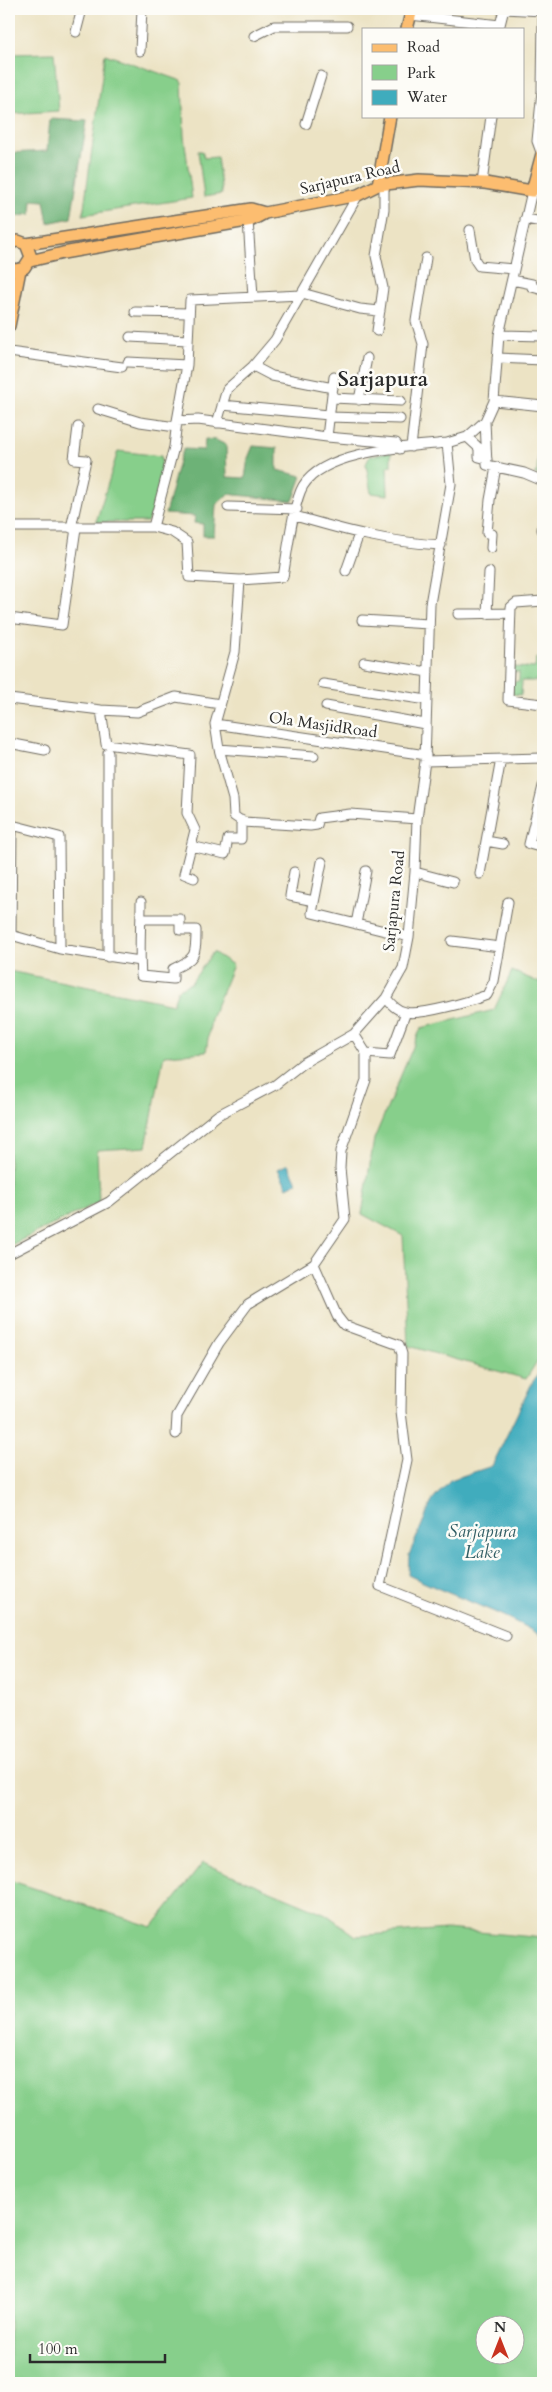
<svg xmlns="http://www.w3.org/2000/svg" width="552" height="2392" viewBox="0 0 552 2392" font-family="Cardo,serif">
  <rect width="100%" height="100%" fill="#fdfcf7"/>
  <filter id="ink" filterUnits="userSpaceOnUse"><feTurbulence type="fractalNoise" baseFrequency=".02" numOctaves="2"/><feDisplacementMap in="SourceGraphic" scale="10" xChannelSelector="R" yChannelSelector="G"/><feConvolveMatrix kernelMatrix="1 2 1 2 8 2 1 2 1" color-interpolation-filters="sRGB"/></filter>
  <filter id="wash" filterUnits="userSpaceOnUse"><feTurbulence type="fractalNoise" baseFrequency=".0096" numOctaves="4" result="noise"/><feDisplacementMap in="SourceGraphic" scale="20" xChannelSelector="R" yChannelSelector="G"/><feGaussianBlur stdDeviation="1.12" result="paint"/><feColorMatrix in="noise" values="0 0 0 0 0 0 0 0 0 0 0 0 0 0 0 0 0 1.4 0 .05"/><feComposite in="paint" operator="in"/></filter>
  <g filter="url(#wash)">
    <rect width="100%" height="100%" fill="#ece3c4"/>
    <path fill="#87cf8b" stroke="#597d5b" fill-rule="evenodd" d="M54 53 59 111 9 114V54Z
      M105 54 182 81 184 136 192 198 83 215Z
      M198 151H202L204 158 217 157 222 194 204 197Z
      M118 451 161 456C164 475 157 506 147 522H96Z
      M391 452V466H387L388 495 371 493 366 464 370 456Z
      M538 455H543V478L534 473 537 472Z
      M536 658 543 659V670H540L539 681H522L521 695 512 694V682L519 681V672H513V667L535 668Z
      M213 952 233 965 211 1019 206 1052 164 1055 146 1147 97 1150 99 1202 9 1246V971L173 1004 178 989 191 983Z
      M512 971 543 984V1352L526 1379 408 1346 403 1236 362 1214 374 1139 421 1028 494 1010Z
      M203 1863 326 1914 356 1936 446 1929 543 1938V2383H9V1880L152 1927ZM484 2324H514V2354H484Z"/>
    <path fill="#6db277" stroke="#4c6e51" d="M50 119 87 121 71 218 48 223 44 201 32 200 31 214 9 218V153L47 151Z
      M205 439 216 440 226 445 227 477 245 478 248 458 253 446 277 448V470L302 476 293 501 228 494 216 505 214 536H203V524L194 523 195 516 165 514 180 457 184 449 204 450Z"/>
    <path fill="#3facbd" stroke="#356c74" d="M288 1164 297 1182 287 1187 278 1169Z
      M543 1367V1637C501 1611 453 1597 408 1575L409 1555 432 1501 450 1480 492 1466 532 1383Z"/>
  </g>
  <g filter="url(#ink)">
    <g fill="none" stroke-linecap="round" stroke-linejoin="round">
      <g stroke="#6f6b61" stroke-width="11">
        <path id="minor" d="M410 15 500 25 504 9 543 11
          M76 32 82 9
          M254 36 274 26H347
          M140 51 142 9
          M306 124 321 76
          M541 152 537 141 542 91 543 17
          M482 183 491 116
          M525 219 543 222
          M248 220 253 297
          M470 230 475 260 479 266 514 269
          M512 280 532 284V287L543 290
          M302 293 360 309 380 311
          M135 312 189 313
          M377 331 383 288 376 256 384 209V185
          M499 335 543 336
          M130 337 188 340
          M9 352 122 367
          M497 358 543 360
          M128 362 187 365
          M253 366 272 376 333 388
          M332 398 401 401
          M359 400 367 358
          M494 401 543 406
          M222 405 329 415
          M98 409 140 422 176 427
          M329 417 400 419
          M177 421 198 420 327 437 396 443 400 449
          M485 421 487 465 524 473 543 481
          M217 423 227 389 253 366 275 340 358 195
          M327 437 334 377
          M467 437 479 448V457L487 459
          M411 447 423 344 416 321 426 258
          M228 507 297 509
          M295 516C343 530 390 543 441 545
          M9 527H153L172 532 187 542 189 577 240 580 283 577C287 555 293 503 303 486 325 450 408 447 447 443
          M153 527 174 447 177 421 187 365 190 300 301 295
          M71 528 86 460 74 459 78 427
          M542 530 543 517
          M491 548 492 534 487 533 490 500 496 467
          M346 571 359 534
          M240 580 235 652 215 724 219 749 233 799 234 816 243 822 310 826 317 825 319 818 350 814 417 819
          M543 601 516 603 511 607 508 700 543 704
          M458 614 509 613
          M487 614 489 572
          M9 618 62 625 76 528
          M362 620 429 624
          M364 662 428 672
          M323 684 427 700
          M9 699 101 710 137 712 176 697 220 704
          M326 706 425 724
          M101 710 106 744 190 755 187 813 195 830 184 874 194 878
          M215 724 426 755
          M9 743 45 750
          M219 749 314 756
          M108 753V957
          M425 761 543 758
          M543 786 529 844 543 848
          M9 817 12 825 11 935 60 949 140 961
          M12 825 59 837 60 949
          M486 841 503 844
          M191 846 225 854 228 839H241V820
          M322 862 312 913 409 937
          M294 872 290 896 314 901
          M415 872 453 882
          M480 874 501 759
          M141 919H180V930H196C196 956 196 958 173 969V979L141 976C139 951 141 926 141 902
          M356 924 366 871
          M452 941 500 947
          M386 998C391 1004 396 1010 405 1012 421 1016 471 1001 487 995L494 981 508 902
          M354 1034 366 1053V1080L341 1151 340 1168 345 1219 314 1264 337 1316 344 1325 399 1345 402 1354 401 1412 407 1460 380 1586 506 1636
          M366 1053 390 1055 406 1012
          M9 1254 109 1202 218 1115 275 1085 303 1063 354 1034 386 998 403 968 409 937 415 872 417 819 425 761 430 604 451 484 447 443 467 437 485 421 494 401 499 335 532 191 543 193
          M176 1434 177 1416 219 1343 248 1304 314 1264"/>
      </g>
      <g stroke="#6f6b61" stroke-width="14">
        <path id="major" d="M407 29 412 9
          M378 185 390 116
          M9 243 18 241 26 244 31 257 24 268 15 270 9 268
          M26 244 251 209 265 213
          M30 261 63 253 252 220 265 213 358 195 378 185 419 180 485 183 532 191 543 150
          M9 326 20 270"/>
      </g>
      <use href="#minor" stroke="#fff" stroke-width="9"/>
      <use href="#major" stroke="#fcbd6f" stroke-width="11"/>
    </g>
  </g>
  <g text-anchor="middle" dominant-baseline="central" stroke-width="5" stroke-linejoin="round" paint-order="stroke">
    <g font-size="16" fill="#2b2b2b" stroke="#fdfcf7">
      <text transform="translate(350 178) rotate(-13)">Sarjapura Road</text>
      <text transform="translate(323 725) rotate(8)">Ola MasjidRoad</text>
      <text transform="translate(394 901) rotate(-84)">Sarjapura Road</text>
    </g>
    <g font-size="18" font-style="italic" fill="#335f65" stroke="#fdfcf7">
      <text x="482" y="1531">Sarjapura<tspan x="482" dy="21">Lake</tspan></text>
    </g>
    <g font-size="21" font-weight="bold" fill="#2b2b2b" stroke="#fdfcf7">
      <text x="383" y="379">Sarjapura</text>
    </g>
  </g>
  <rect width="552" height="2392" fill="none" stroke="#fdfcf7" stroke-width="30"/>
  <rect x="362" y="28" width="162" height="90" fill="#fdfcf7" stroke="#a9a8a5"/>
  <rect x="372" y="44" width="25" height="8" fill="#fcbd6f" stroke="#a9a8a5"/>
  <text x="407" y="52" font-size="15" fill="#2b2b2b">Road</text>
  <rect x="372" y="65" width="25" height="15" fill="#87cf8b" stroke="#a9a8a5"/>
  <text x="407" y="78" font-size="15" fill="#2b2b2b">Park</text>
  <rect x="372" y="90" width="25" height="15" fill="#3facbd" stroke="#a9a8a5"/>
  <text x="407" y="102" font-size="15" fill="#2b2b2b">Water</text>
  <g transform="translate(500 2340)"><circle r="24" fill="#fdfcf7" stroke="#a9a8a5"/>
  <path d="M0-4L9 19L0 12L-9 19Z" fill="#c8321e"/>
  <text y="-8" font-size="14" font-weight="bold" text-anchor="middle" fill="#2b2b2b">N</text>
  </g>
  <path d="M30 2354v8h135v-8" fill="none" stroke="#2b2b2b" stroke-width="2.5"/>
  <text x="38" y="2354" font-size="15" fill="#2b2b2b" stroke="#fdfcf7" stroke-width="4" paint-order="stroke">100 m</text>
</svg>
